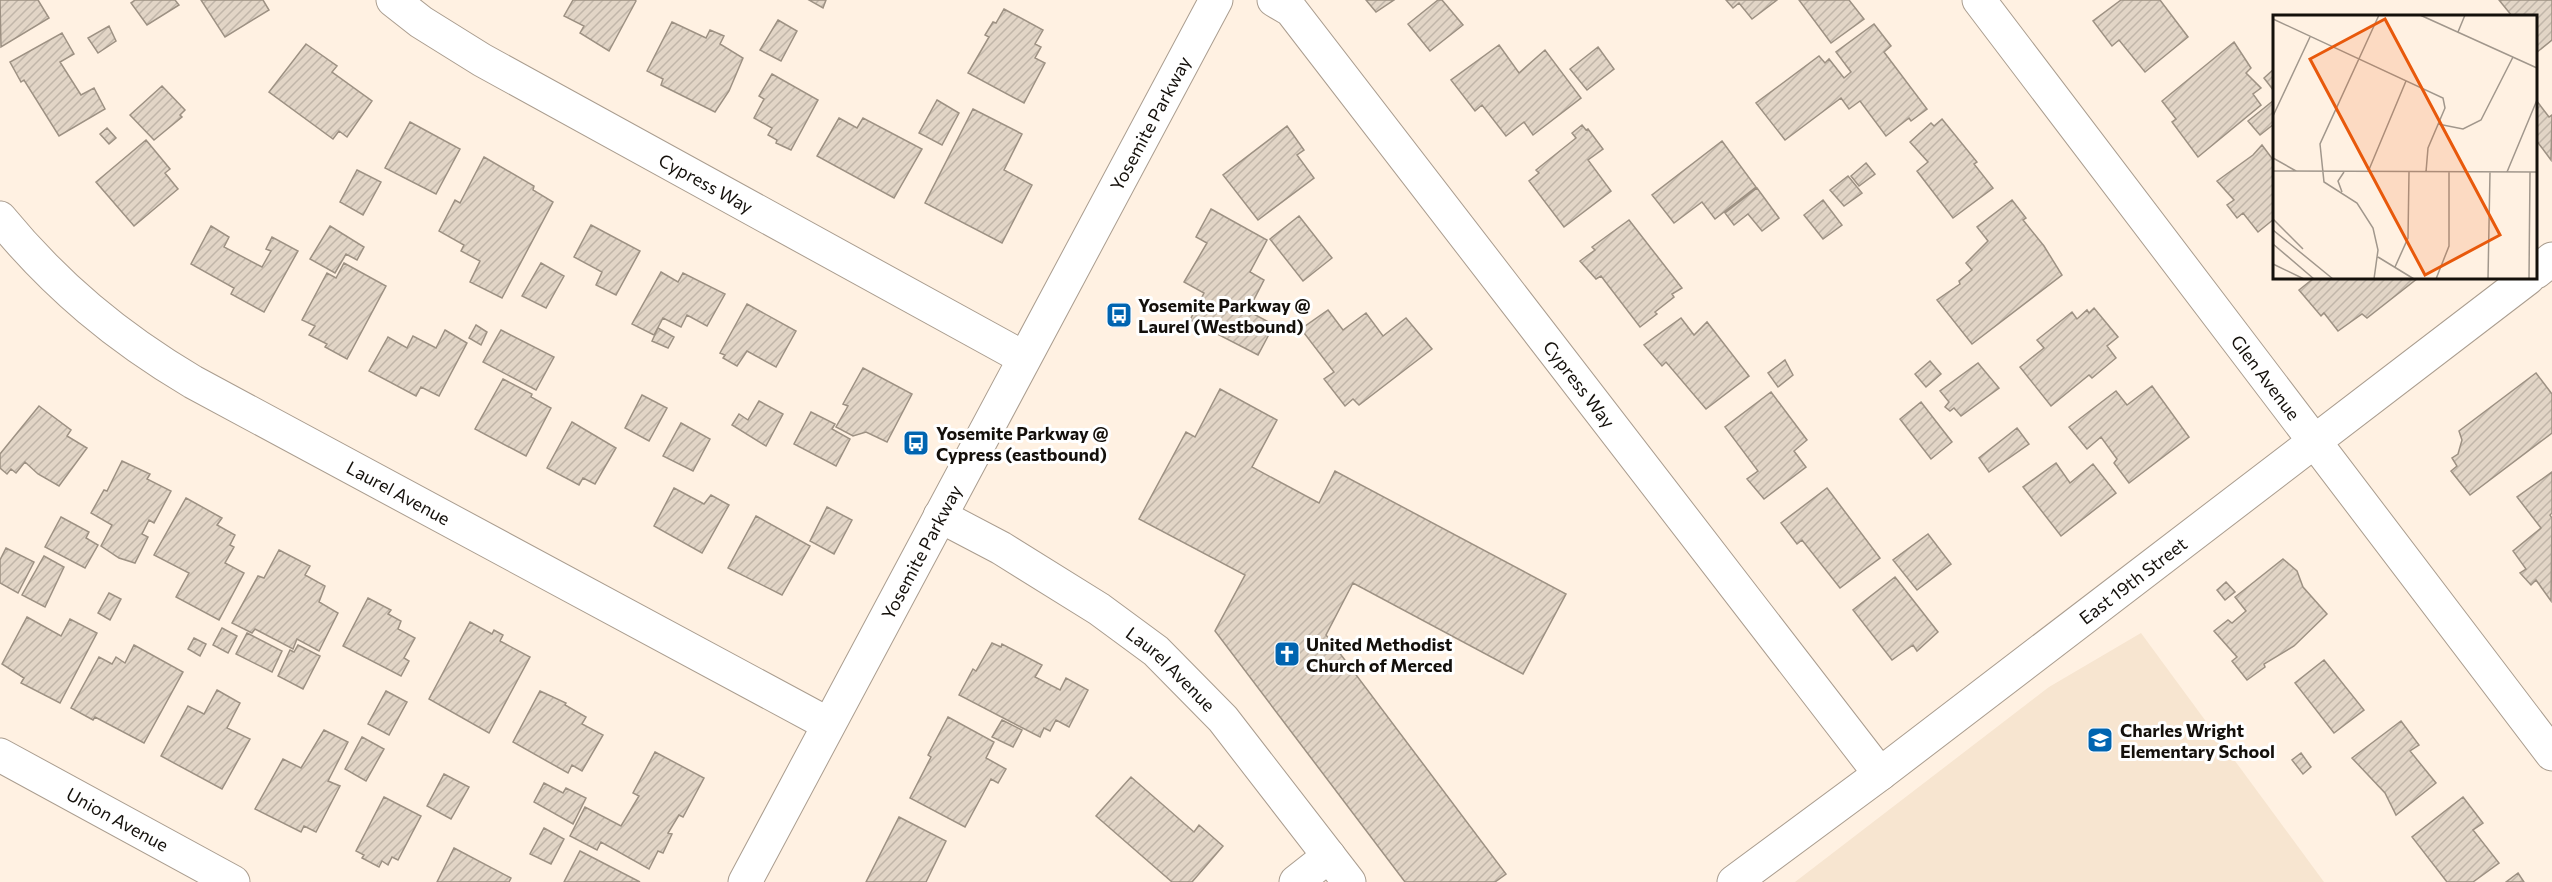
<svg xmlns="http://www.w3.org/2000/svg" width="2552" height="882" viewBox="0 0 2552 882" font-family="Commissioner,sans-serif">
  <defs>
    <pattern id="building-hatch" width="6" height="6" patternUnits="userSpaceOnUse" patternTransform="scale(1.5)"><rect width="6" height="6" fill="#e2d5c6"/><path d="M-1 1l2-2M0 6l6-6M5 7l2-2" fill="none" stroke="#c1b6a9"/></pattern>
  </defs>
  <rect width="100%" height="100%" fill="#fff1e2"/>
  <path fill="#f7e5d0" d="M2141 633 2324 882H1795L2049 687Z"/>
  <path fill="url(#building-hatch)" stroke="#9d9183" stroke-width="1.5" d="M0 0H38L49 18 1 47Z
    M135 0H175L179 5 147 25 131 3Z
    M201 0H263L269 10 225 37Z
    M573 0H635L636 1 609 51 580 33 584 26 564 16Z
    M809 0H826L823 8Z
    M1366 0H1394L1376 12Z
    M1438 0H1442L1463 25 1430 51 1408 24Z
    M1726 0H1777L1752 19 1739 3 1733 8Z
    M1799 0H1849L1864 19 1831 43Z
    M2121 0H2160L2188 37 2145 72 2119 40 2112 46 2093 21Z
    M2499 0H2552V40L2536 53V16H2512Z
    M1004 9 1043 30 1035 44 1041 47 1035 58 1045 63 1024 103 968 73 989 37 985 35 993 22 996 23Z
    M778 20 797 31 781 61 760 50Z
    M672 22 706 38 710 30 724 36 720 44 743 58 729 91 715 112 661 85 663 79 647 71Z
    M1874 24 1891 46 1884 52 1927 109 1911 121 1909 118 1886 136 1860 101 1849 109 1841 98 1785 140 1756 103 1819 56 1825 63 1829 59 1844 78 1851 72 1836 52Z
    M109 26 116 41 98 53 88 38Z
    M62 33 74 54 60 62 81 95 94 88 105 109 59 136 24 80 21 82 10 62Z
    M2234 42 2251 68 2246 73 2261 88 2253 94 2261 105 2198 157 2172 122 2176 119 2162 101Z
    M306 44 337 66 332 72 372 101 347 137 339 131 333 139 269 92Z
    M1499 45 1519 73 1545 50 1581 98 1533 135 1524 122 1506 136 1482 105 1475 111 1451 80Z
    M1598 47 1614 69 1587 90 1570 69Z
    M2274 69V91L2264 78Z
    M772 74 818 100 791 150 776 143 777 140 768 135 772 128 754 118 764 99 759 96Z
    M162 86 185 110 180 115 182 117 154 140 130 115Z
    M937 100 959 113 942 145 919 133Z
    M2274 100V124L2260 135 2248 121Z
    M2536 100 2549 117 2552 115 2551 160 2536 140Z
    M973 109 1022 134 1004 170 1032 185 1002 243 925 203Z
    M839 118 857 128 863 118 922 149 894 198 817 156Z
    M1942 119 1977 162 1974 164 1993 188 1953 218 1917 171 1928 162 1910 142 1931 123 1934 126Z
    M410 122 460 149 436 194 385 168Z
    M1582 125 1586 130 1588 129 1603 149 1588 160 1611 191 1564 227 1529 181 1539 173 1536 170 1576 138 1572 133Z
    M1287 126 1304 150 1297 155 1314 178 1258 220 1223 175Z
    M107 128 116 138 109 144 100 134Z
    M146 140 170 169 165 173 178 189 134 226 96 182Z
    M1722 141 1756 187 1715 219 1702 202 1674 223 1652 195Z
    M2262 145 2274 161V219L2258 232 2243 213 2237 218 2227 205 2234 200 2217 181 2253 155Z
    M484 157 534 186 533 190 553 202 502 298 470 282 480 261 461 251 464 245 439 231 455 200 460 203Z
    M1866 163 1875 174 1859 186 1851 176Z
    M357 170 381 182 363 215 340 202Z
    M1848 176 1862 193 1844 206 1830 190Z
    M1757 188 1779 218 1762 231 1748 214 1734 225 1725 213Z
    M1823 200 1842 225 1823 239 1804 215Z
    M2012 200 2026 218 2023 220 2044 246 2062 275 1972 344 1937 300 1960 284 1959 281 1972 270 1966 263 1988 241 1977 227Z
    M1211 209 1267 240 1250 272 1264 280 1248 311 1274 325 1258 355 1190 320 1204 293 1184 282 1207 243 1196 237Z
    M1299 216 1332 258 1303 281 1270 239Z
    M1629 220 1682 288 1672 294 1674 297 1655 312 1657 314 1640 327 1601 276 1596 279 1580 261 1595 250 1592 247Z
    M591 225 640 251 616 295 596 285 602 272 574 257Z
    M211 226 229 237 224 247 262 267 271 251 266 249 272 237 298 251 264 312 231 294 234 288 191 264Z
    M330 226 364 247 357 260 346 254 335 273 310 259Z
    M344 263 386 286 347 359 325 347 327 344 309 335 315 326 302 320 327 273 336 278Z
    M541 263 564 276 546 308 522 296Z
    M661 272 678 282 683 273 725 294 707 326 687 315 681 327 663 318 654 335 632 324Z
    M2314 278H2418L2367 318 2362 314 2338 331 2324 313 2321 316 2299 290Z
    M747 304 796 331 776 367 747 351 737 366 723 358 725 355 720 353Z
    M2094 308 2118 337 2107 346 2116 358 2092 378 2089 375 2051 406 2020 367 2044 348 2037 340 2072 312 2077 319 2087 310 2089 313Z
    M1328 310 1343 330 1366 313 1383 336 1406 318 1432 349 1359 405 1353 399 1345 406 1324 379 1334 372 1301 329Z
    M1681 318 1694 335 1707 322 1749 376 1706 409 1666 362 1662 366 1644 345Z
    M476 325 487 332 481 345 469 338Z
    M658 328 674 337 668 348 652 341Z
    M445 330 467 343 439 396 421 387 416 396 369 371 388 337 407 348 413 336 436 348Z
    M501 330 554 357 536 390 483 362Z
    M1785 360 1793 375 1778 387 1768 373Z
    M1930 361 1941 374 1926 387 1915 374Z
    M1978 363 1999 388 1961 416 1954 408 1950 411 1945 407 1949 402 1940 391Z
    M863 368 912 394 887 442 866 432 853 436 836 427 848 406 843 404Z
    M2536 373 2552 394V433L2470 495 2451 471 2457 466 2452 458 2458 454 2462 440 2459 431Z
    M503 379 532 394 531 397 551 408 526 456 475 429Z
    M2152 386 2189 437 2129 483 2114 463 2117 459 2101 437 2087 449 2069 427 2116 391 2127 405Z
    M1220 389 1277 420 1252 467 1319 503 1335 471 1566 594 1523 674 1353 583 1326 635 1506 874 1495 882H1405L1215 631 1245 575 1139 519 1186 432 1195 437Z
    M1771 392 1807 440 1794 451 1806 467 1764 499 1747 479 1758 471 1725 427Z
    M642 395 667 408 649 441 625 428Z
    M759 401 783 414 766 446 732 425 739 414 748 420Z
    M1921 402 1952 442 1931 459 1900 419Z
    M39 406 71 430 67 436 87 448 59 486 38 474 25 462 16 473 11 469 7 474 0 468V454Z
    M811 412 835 424 832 429 850 439 836 466 794 444Z
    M572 422 616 448 595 484 583 478 579 485 547 468Z
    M681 423 710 439 693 471 663 456Z
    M2017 428 2029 444 1989 472 1979 458Z
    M122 461 150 474 147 479 171 491 154 523 149 520 142 534 148 537 135 563 119 558 101 546 112 525 91 513 104 490 107 491Z
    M2056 463 2070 483 2093 464 2116 493 2061 536 2023 487Z
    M2552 472V513L2550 515 2552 518 2551 601 2536 580 2531 585 2520 573 2526 569 2513 551 2541 528 2517 497Z
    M674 488 704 504 711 495 729 505 702 553 654 526Z
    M1827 488 1880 558 1840 588 1802 540 1797 544 1781 523Z
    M186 498 222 518 217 525 235 535 230 545 234 547 225 563 244 573 219 620 176 597 189 573 154 555Z
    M827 507 852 520 834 554 810 541Z
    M756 516 810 546 782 595 728 568Z
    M61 517 89 532 86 538 98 545 85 568 45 547Z
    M1928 534 1951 564 1917 590 1893 560Z
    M6 548 34 562 18 593 0 583V560Z
    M279 550 310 566 305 575 325 586 319 602 338 613 319 651 297 639 293 649 255 629 252 633 232 623 258 576 264 578Z
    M44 556 64 567 45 607 22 595Z
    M2283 559 2297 571 2303 587 2327 614 2294 646 2264 664 2265 667 2247 680 2232 661 2237 657 2214 631 2228 620 2232 623 2246 611 2235 597Z
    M1895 577 1938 632 1917 651 1913 645 1892 660 1853 610Z
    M2226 582 2235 592 2225 600 2217 590Z
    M109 593 121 599 110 620 98 613Z
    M368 598 391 610 388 614 401 621 398 629 415 638 404 658 409 661 401 676 343 646Z
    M27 617 61 636 70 619 97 633 60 703 21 683 24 678 2 664Z
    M470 622 492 634 494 630 503 635 500 641 530 657 489 733 429 699Z
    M222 628 237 636 228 653 213 645Z
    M247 633 282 651 272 672 236 654Z
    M194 638 206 644 200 656 188 649Z
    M992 643 1001 647 1002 644 1042 665 1035 677 1060 690 1066 678 1088 690 1069 727 1056 720 1050 731 1044 728 1040 737 959 695 973 669 976 671Z
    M134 645 183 672 144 743 95 717 93 720 71 708 99 657 112 664 116 657 125 663Z
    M298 645 320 656 303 689 278 676 290 650 294 652Z
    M2324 660 2364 710 2334 733 2295 683Z
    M217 690 240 703 227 728 250 739 222 789 161 756 188 706 204 714Z
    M386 691 407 702 389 735 368 724Z
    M540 691 566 703 565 705 586 717 582 724 603 735 582 771 572 765 568 773 513 742Z
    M948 717 994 742 986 758 1006 769 998 783 991 779 965 827 910 798 931 757 928 755Z
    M1002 720 1022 730 1013 747 992 737Z
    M2401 721 2419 745 2410 751 2436 783 2396 815 2385 793 2352 758Z
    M324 730 348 742 328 781 340 786 316 832 304 826 301 832 255 809 283 759 301 768Z
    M362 737 384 749 366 781 345 769Z
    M655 752 704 778 683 817 679 815 668 833 672 834 663 853 658 851 649 869 601 842 597 850 570 836 585 807 621 826 639 796 633 793Z
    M2301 753 2311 767 2303 774 2292 760Z
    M444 774 469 787 451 819 427 806Z
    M1131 777 1194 832 1199 825 1223 846 1192 882H1172L1096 816Z
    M544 783 563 793 566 788 586 798 573 824 534 802Z
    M384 797 421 816 398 860 392 857 388 865 382 861 379 867 362 858 364 855 356 851Z
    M2463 797 2483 823 2473 830 2499 863 2473 882H2447L2412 837Z
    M899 817 946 841 926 882H866Z
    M544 828 564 839 551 864 530 854Z
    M454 848 511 878 509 882H437Z
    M580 851 640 882H564Z
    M2518 873 2524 882H2506Z"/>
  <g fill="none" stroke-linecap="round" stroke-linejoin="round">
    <g stroke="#aa9d8f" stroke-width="35">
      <g id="minor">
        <path id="s1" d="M393 0 421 22 482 60 1024 358"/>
        <path id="s2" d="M1274 0 1291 10 1880 774"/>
        <path id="s3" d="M1979 0 2552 754"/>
        <path id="s4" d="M0 218C56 286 117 337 193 382L828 724"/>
        <path d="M2536 272 2552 259"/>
        <path id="s5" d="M940 516 1001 548 1099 609 1156 651 1223 719 1349 882"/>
        <path id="s6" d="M0 755 233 882"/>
        <path d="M1296 882 1329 856"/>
        <path id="s7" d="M1734 882 1880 774 2528 278"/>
      </g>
    </g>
    <g stroke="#aa9d8f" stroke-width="35">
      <g id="primary">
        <path id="s8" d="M745 882 1216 0"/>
      </g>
    </g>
    <use href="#minor" stroke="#fff" stroke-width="33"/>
    <use href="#primary" stroke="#fff" stroke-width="33"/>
  </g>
  <defs>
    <g id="bus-square" transform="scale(1.35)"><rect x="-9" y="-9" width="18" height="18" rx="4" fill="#0064b0" stroke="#fff"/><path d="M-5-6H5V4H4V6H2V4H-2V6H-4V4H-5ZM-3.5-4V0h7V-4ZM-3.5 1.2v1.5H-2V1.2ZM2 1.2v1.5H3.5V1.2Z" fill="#fff"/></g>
    <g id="church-square" transform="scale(1.35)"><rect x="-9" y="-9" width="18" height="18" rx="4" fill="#0064b0" stroke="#fff"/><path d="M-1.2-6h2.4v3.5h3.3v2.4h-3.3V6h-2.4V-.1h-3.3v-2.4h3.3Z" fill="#fff"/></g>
    <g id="school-square" transform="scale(1.35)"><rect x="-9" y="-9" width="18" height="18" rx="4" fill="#0064b0" stroke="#fff"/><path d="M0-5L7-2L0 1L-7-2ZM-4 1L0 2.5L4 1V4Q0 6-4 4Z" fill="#fff"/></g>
  </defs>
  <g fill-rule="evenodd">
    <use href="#bus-square" x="1119" y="315"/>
    <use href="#bus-square" x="916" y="443"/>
    <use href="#church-square" x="1287" y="654"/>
    <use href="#school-square" x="2100" y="740"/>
  </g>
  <g text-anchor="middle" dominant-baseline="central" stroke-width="6" stroke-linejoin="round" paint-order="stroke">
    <g font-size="18" fill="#14100b" stroke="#fff">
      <text stroke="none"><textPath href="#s8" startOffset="860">Yosemite Parkway</textPath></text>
      <text stroke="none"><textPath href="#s1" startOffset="363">Cypress Way</textPath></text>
      <text stroke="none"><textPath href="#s3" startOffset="474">Glen Avenue</textPath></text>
      <text stroke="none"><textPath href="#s2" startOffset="492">Cypress Way</textPath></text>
      <text stroke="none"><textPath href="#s4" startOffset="488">Laurel Avenue</textPath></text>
      <text stroke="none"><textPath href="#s8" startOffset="374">Yosemite Parkway</textPath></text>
      <text stroke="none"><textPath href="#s7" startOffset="500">East 19th Street</textPath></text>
      <text stroke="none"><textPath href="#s5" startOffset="278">Laurel Avenue</textPath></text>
      <text stroke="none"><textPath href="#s6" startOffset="134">Union Avenue</textPath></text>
    </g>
    <g font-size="18" font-weight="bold" fill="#14100b" stroke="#fff" text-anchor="start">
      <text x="1138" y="305">Yosemite Parkway @<tspan x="1138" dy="21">Laurel (Westbound)</tspan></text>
      <text x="936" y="433">Yosemite Parkway @<tspan x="936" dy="21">Cypress (eastbound)</tspan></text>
      <text x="1306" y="644">United Methodist<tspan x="1306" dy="21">Church of Merced</tspan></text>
      <text x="2120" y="730">Charles Wright<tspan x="2120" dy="21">Elementary School</tspan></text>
    </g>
  </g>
  <g transform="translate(2273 15)">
    <rect width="264" height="264" fill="#fff1e2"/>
    <path fill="none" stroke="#a1978c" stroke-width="1.5" d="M147 0 264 53M0 4 170 83 172 93 155 133 153 157M185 17 192 0M0 101 37 22M165 109 190 114 208 105 240 42M0 143 23 156M0 156 264 157M95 157 133 66M234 157 264 85M69 177 65 166 71 157M0 204 30 234M0 215 60 264M0 229 41 264M105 242 141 264M0 249 31 264M122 252 135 223 136 157M101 264 105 235 100 213 84 188 51 167 47 129 106 0M163 264 176 231V157M215 264 217 157M256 264 257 157"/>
    <path fill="#e8590c" fill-opacity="0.15" stroke="#e8590c" stroke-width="3" d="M112 4 227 220 152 260 37 44Z"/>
    <rect width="264" height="264" fill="none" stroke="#14100b" stroke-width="3"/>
  </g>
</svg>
